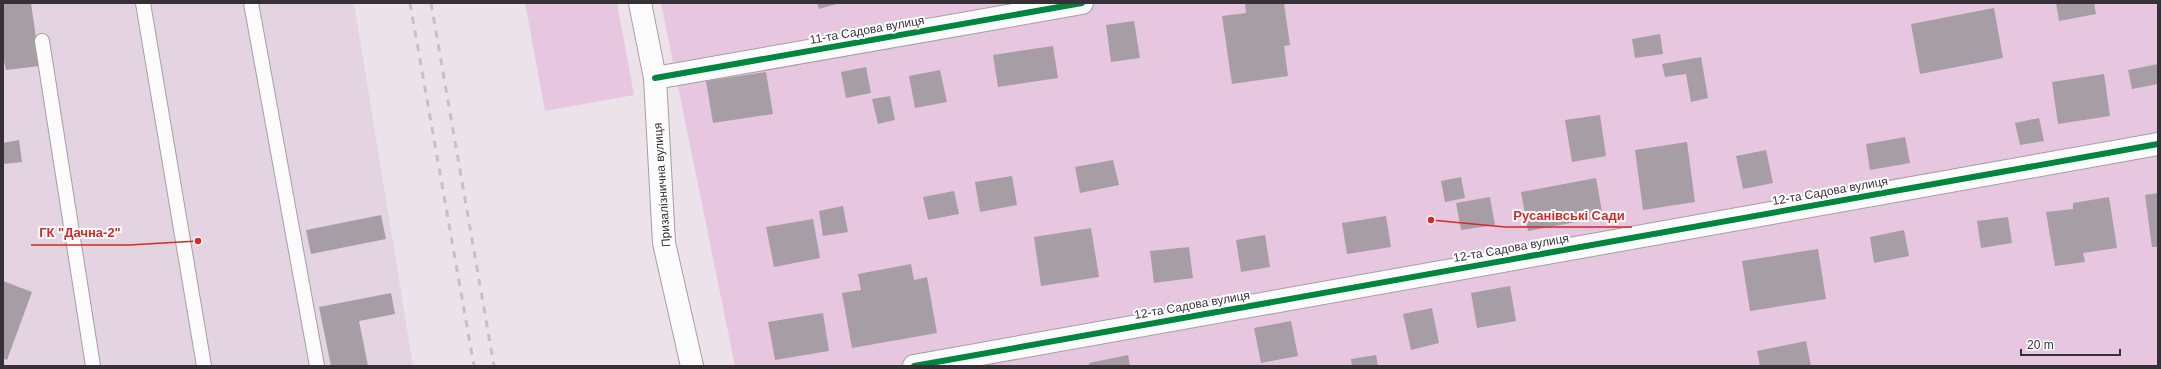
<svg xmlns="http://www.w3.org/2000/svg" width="2161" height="369" viewBox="0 0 2161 369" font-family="Helvetica,sans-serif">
  <rect width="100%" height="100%" fill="#ece2ea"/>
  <path fill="#e4d3e1" d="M3 3H354L413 366H3Z"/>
  <path fill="#e7c6e0" d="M525 3H617L634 95 545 111Z
    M661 3H2158V366H735Z"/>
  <path fill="#a69ea4" d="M3 3H31L40 66 6 70 3 57Z
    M817 3H840L819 9Z
    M1245 3H1284L1290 45 1284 46 1288 76 1232 84 1222 16 1246 13Z
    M2056 3H2094L2096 14 2059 21Z
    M1994 8 2003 58 1920 74 1911 24Z
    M1134 21 1140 58 1111 62 1106 25Z
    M1660 34 1663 54 1635 58 1632 39Z
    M1053 46 1058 78 998 87 993 55Z
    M1701 57 1708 98 1691 102 1686 74 1665 77 1662 64Z
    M2158 64V84L2132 89 2128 70Z
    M866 67 871 93 846 98 841 72Z
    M940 70 947 102 915 108 909 76Z
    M766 72 773 114 713 123 706 81Z
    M2104 74 2110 116 2058 124 2052 82Z
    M890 96 895 120 878 124 872 99Z
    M1600 115 1606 156 1572 162 1565 120Z
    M2039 118 2044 141 2020 145 2015 123Z
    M1905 137 1910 163 1870 170 1866 144Z
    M19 140 22 162 3 164V143Z
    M1687 142 1695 202 1643 210 1635 150Z
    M1766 150 1773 183 1743 189 1736 156Z
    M1113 160 1119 185 1080 193 1075 167Z
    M1012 176 1017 205 980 212 975 182Z
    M1461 177 1465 198 1445 202 1441 181Z
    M1596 178 1603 217 1528 231 1521 192Z
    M954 191 959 214 928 220 923 197Z
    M2158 193V247H2152L2145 195Z
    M1490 197 1495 225 1461 230 1456 203Z
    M2109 197 2117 248 2083 253 2085 262 2055 266 2046 212 2073 209V203Z
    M843 206 848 232 823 236 819 211Z
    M381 215 386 239 311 254 306 230Z
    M1386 216 1391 247 1347 254 1342 223Z
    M2008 217 2012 243 1981 248 1977 221Z
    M813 219 820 258 774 267 766 227Z
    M1091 228 1099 277 1041 286 1034 237Z
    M1904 230 1909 256 1874 263 1870 237Z
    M1265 235 1270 267 1241 272 1236 240Z
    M1189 247 1193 278 1154 283 1150 251Z
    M1818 249 1826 299 1750 311 1742 261Z
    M911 264 914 280 927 277 937 333 852 348 842 293 861 290 858 274Z
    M3 281 32 292 7 360 3 358Z
    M1510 286 1516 321 1477 328 1471 293Z
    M391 293 395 314 359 321 368 366H331L319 307Z
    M1432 308 1439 343 1411 350 1403 314Z
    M823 313 829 351 775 360 768 322Z
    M1291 321 1298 356 1261 363 1254 328Z
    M1806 341 1811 366H1760L1757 351Z
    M1128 355 1130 366H1089V363Z
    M1376 355 1378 366H1352L1351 359Z"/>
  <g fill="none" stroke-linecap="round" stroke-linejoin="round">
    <g stroke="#a69ea4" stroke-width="16">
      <path id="lane" d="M143 3 204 366
        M251 3 317 366
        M42 41 93 366"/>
    </g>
    <g stroke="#a69ea4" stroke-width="24">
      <path id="street" d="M640 3 655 78 664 243 692 366
        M655 78 1082 3
        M914 366 2158 144"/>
    </g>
    <use href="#lane" stroke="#fcfbfc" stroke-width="14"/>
    <use href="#street" stroke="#fcfbfc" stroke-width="22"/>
    <path stroke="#c5c2c4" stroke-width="3" stroke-dasharray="7 7" stroke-linecap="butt" d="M410 3 474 366
      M431 3 494 366"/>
    <g stroke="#fff" stroke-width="8">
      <path id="cycleway" d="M655 78 1082 3
        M914 366 2158 144"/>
    </g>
    <use href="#cycleway" stroke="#00873e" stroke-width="6"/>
  </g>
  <g text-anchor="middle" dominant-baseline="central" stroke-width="4" stroke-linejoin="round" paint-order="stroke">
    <g font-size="12" fill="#373036" stroke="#fff">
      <text transform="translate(867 30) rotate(-10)">11-та Садова вулиця</text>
      <text transform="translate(662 185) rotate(-94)">Призалізнична вулиця</text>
      <text transform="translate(1830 191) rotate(-10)">12-та Садова вулиця</text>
      <text transform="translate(1511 248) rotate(-10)">12-та Садова вулиця</text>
      <text transform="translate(1192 305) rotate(-10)">12-та Садова вулиця</text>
    </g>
  </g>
  <path fill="none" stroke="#d62828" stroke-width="1.5" d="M1431 220L1505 227H1632M198 241L129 245H31"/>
  <g fill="#d62828" stroke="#fff" stroke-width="1.5">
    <circle cx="1431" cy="220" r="4"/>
    <circle cx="198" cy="241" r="4"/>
  </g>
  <g font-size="13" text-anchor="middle" font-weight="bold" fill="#d62828" stroke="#fff" stroke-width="4" stroke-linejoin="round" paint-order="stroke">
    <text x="1569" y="220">Русанівські Сади</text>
    <text x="80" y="237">ГК "Дачна-2"</text>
  </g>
  <rect width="2161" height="369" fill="none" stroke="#373036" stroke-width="8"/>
  <path d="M2021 349v6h99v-6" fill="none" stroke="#373036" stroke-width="2"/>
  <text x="2027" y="349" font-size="12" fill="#373036" stroke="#ffffff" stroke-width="3" paint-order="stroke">20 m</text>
</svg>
